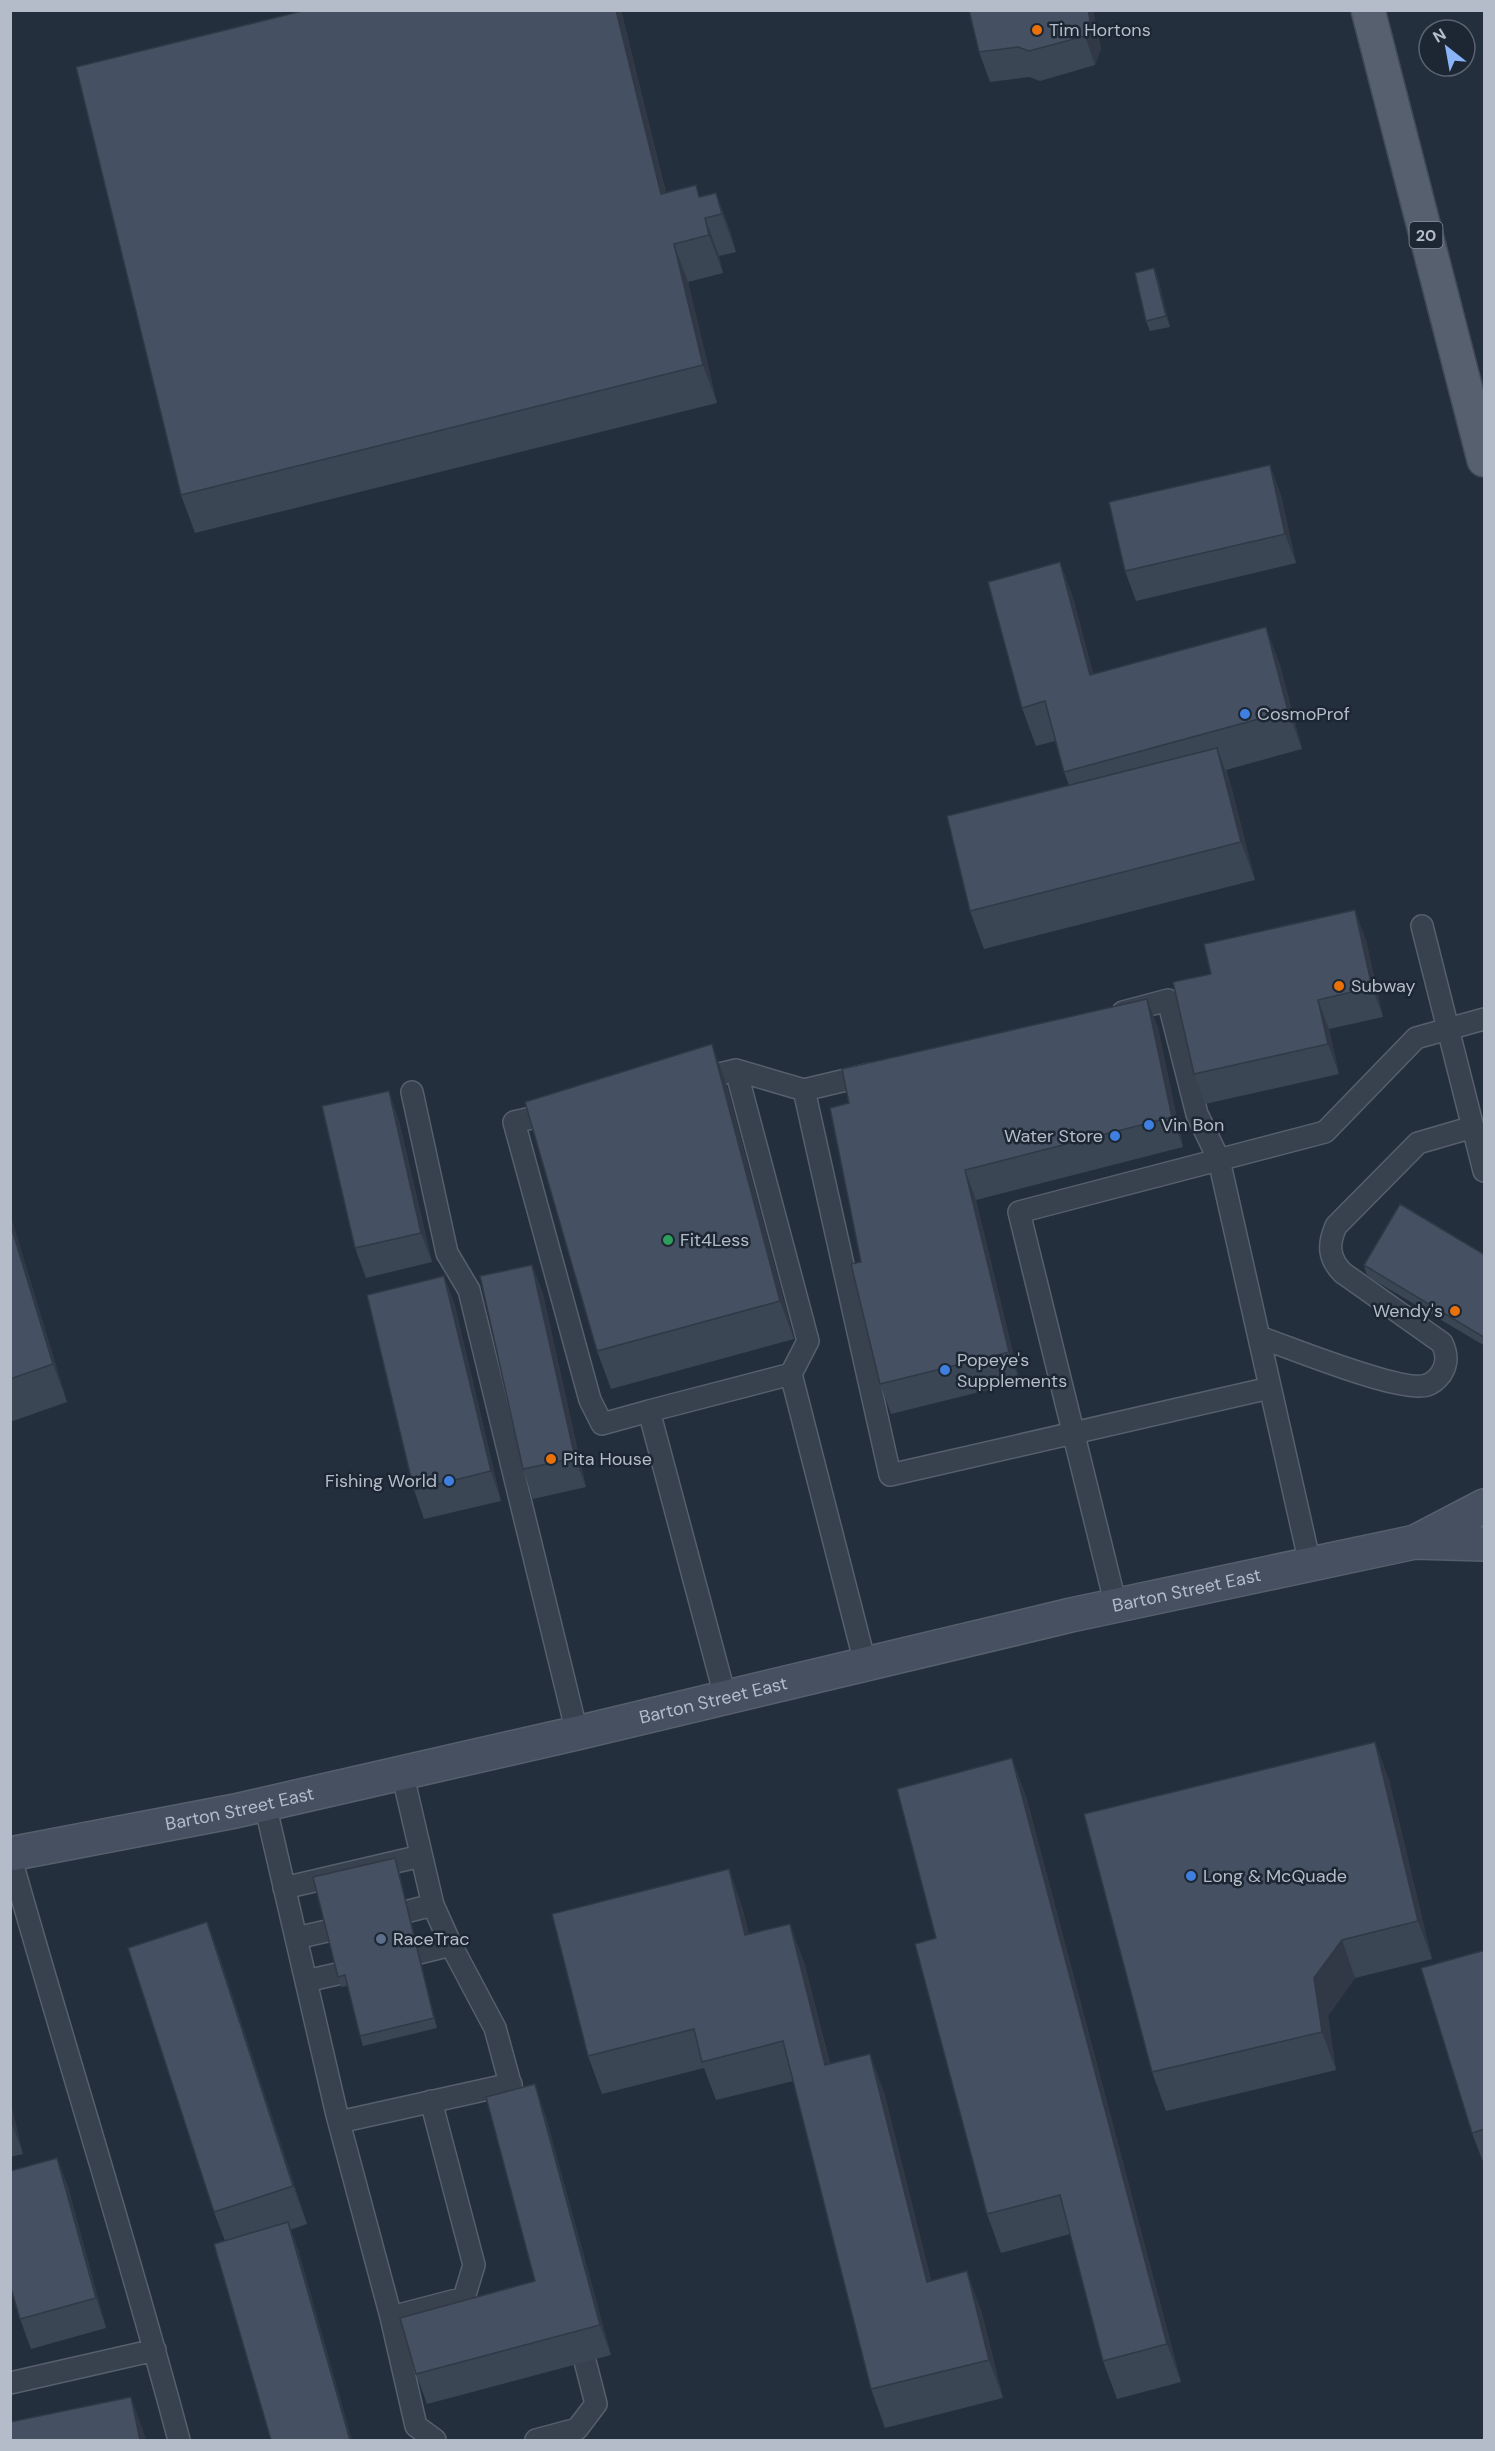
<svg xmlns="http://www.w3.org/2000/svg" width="1495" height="2451" viewBox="0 0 1495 2451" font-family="'DM Sans',sans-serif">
  <rect width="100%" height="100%" fill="#242f3e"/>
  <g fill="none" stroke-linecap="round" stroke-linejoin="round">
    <g stroke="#565f6c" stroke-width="24">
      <path id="lane" d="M1422 926 1484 1171
        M1123 1012 1168 1000 1197 1114 1219 1160 1310 1564
        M736 1070 808 1341 791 1374
        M871 1074 804 1090 890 1475 1270 1388
        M695 1080 736 1070 804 1090
        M412 1092 447 1253 469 1290 577 1733
        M557 1112 514 1122 590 1400 602 1424 649 1411
        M1259 1337C1289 1347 1402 1394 1427 1385 1433 1383 1438 1378 1441 1374 1448 1363 1447 1354 1442 1343L1343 1273C1328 1258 1328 1244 1336 1226L1418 1143 1473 1127
        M1116 1606 1019 1212 1325 1132 1416 1038 1484 1019
        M725 1696 649 1411 791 1374 865 1663
        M402 1772 433 1905 451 1945 495 2028 519 2116
        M265 1804 337 2115 391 2317 416 2426 435 2440
        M10 1855C65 2051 127 2244 179 2440
        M284 1888 421 1856
        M409 1911 433 1905
        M296 1938 327 1931
        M419 1953 451 1945
        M306 1981 337 1974
        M339 2122 511 2084
        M391 2317 464 2298 474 2265 431 2101
        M10 2383 155 2350
        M536 2440 577 2429 596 2404 585 2361"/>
    </g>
    <g stroke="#565f6c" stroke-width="36">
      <g id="secondary">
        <path d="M1417 1541 1484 1506"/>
        <path id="s1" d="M10 1854 235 1811 577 1733 1071 1615 1415 1542 1484 1544"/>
      </g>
    </g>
    <g stroke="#414a57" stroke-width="36">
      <path id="primary" d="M1368 10 1484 460"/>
    </g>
    <use href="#lane" stroke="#38414e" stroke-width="21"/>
    <use href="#secondary" stroke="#465061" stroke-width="33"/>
    <use href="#primary" stroke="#56606e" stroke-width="33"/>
  </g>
  <path fill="#3b4654" d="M306 10H621L666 193 701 197 716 193 730 231 736 252 719 256 723 273 688 282 717 403 195 533 181 495Z
    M969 10H1093L1101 49 1095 65 1040 81 1029 77 990 82 979 52Z
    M1154 268 1158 279 1170 327 1150 331 1146 321Z
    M1281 495 1296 563 1136 601 1125 571Z
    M1060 562 1074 601 1093 674 1280 665 1302 749 1226 770 1231 786 1255 880 984 949 970 911 1069 785 1064 772 1055 741 1036 746 1022 708Z
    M1366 940 1383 1017 1329 1029 1339 1074 1205 1104 1194 1074Z
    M1147 999 1158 1028 1183 1147 976 1200 1020 1382 891 1414 880 1384 861 1262 849 1103Z
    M726 1083 794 1339 611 1389 597 1351Z
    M399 1121 432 1262 366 1278 355 1248Z
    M10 1214 67 1402 10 1422Z
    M1485 1255V1346L1367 1276 1364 1265Z
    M532 1265 543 1294 586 1487 533 1499 523 1469Z
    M444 1276 455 1306 501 1501 424 1519 414 1490Z
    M1375 1742 1389 1780 1432 1959 1355 1978 1328 2016 1336 2070 1166 2111 1152 2072Z
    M1026 1796 1181 2382 1117 2399 1103 2361 1070 2234 1001 2253 987 2214 936 1938Z
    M395 1858 398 1868 437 2028 363 2046 360 2036 348 1986 341 1987 338 1977Z
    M729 1869 742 1907 749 1934 804 1962 830 2064 884 2092 931 2280 981 2310 1003 2398 885 2428 871 2389 793 2081 716 2100 704 2068 602 2094 588 2056Z
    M207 1922 221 1961 307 2224 290 2230 299 2252 225 2241 214 2212Z
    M1485 1950V2167L1472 2133Z
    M10 2100 23 2154 10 2157Z
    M545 2114 611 2355 427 2404 416 2374 535 2281Z
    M57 2158 68 2187 106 2328 31 2349 20 2319Z"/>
  <path fill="#303945" d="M616 10H621L675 232 661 194Z
    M1088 10H1093L1101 49 1095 65 1085 36Z
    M716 193 730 231 736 252 722 214Z
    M705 218 719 256 723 273 709 235Z
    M674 244 688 282 717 403 703 365Z
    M1154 268 1158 279 1170 327 1166 316Z
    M1270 465 1281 495 1296 563 1285 534Z
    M1060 562 1074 601 1104 713 1090 675Z
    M1266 627 1280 665 1302 749 1288 711Z
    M1217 748 1231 786 1255 880 1241 842Z
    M1355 910 1366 940 1383 1017 1372 987Z
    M1147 999 1158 1028 1183 1147 1172 1117Z
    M1318 1000 1329 1029 1339 1074 1328 1044Z
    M712 1044 726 1083 794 1339 780 1301Z
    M389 1091 399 1121 432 1262 421 1233Z
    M965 1170 976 1200 1020 1382 1009 1352Z
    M10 1214 67 1402 53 1364 10 1223Z
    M532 1265 543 1294 586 1487 575 1458Z
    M444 1276 455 1306 501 1501 491 1471Z
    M1375 1742 1389 1780 1432 1959 1418 1921Z
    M1012 1758 1026 1796 1181 2382 1167 2344Z
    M395 1858 398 1868 437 2028 434 2018Z
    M729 1869 742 1907 759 1974 745 1935Z
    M207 1922 221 1961 307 2224 293 2186Z
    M790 1924 804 1962 839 2103 825 2065Z
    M1342 1940 1355 1978 1328 2016 1336 2070 1322 2032 1314 1978Z
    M870 2054 884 2092 941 2320 927 2282Z
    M535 2084 545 2114 611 2355 600 2325Z
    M10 2100 23 2154 10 2118Z
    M57 2158 68 2187 106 2328 96 2298Z
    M288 2222 299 2252 352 2440H350Z
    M967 2271 981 2310 1003 2398 989 2360Z
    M131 2397 145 2436 146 2440H140Z"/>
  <path fill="#455162" stroke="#303945" stroke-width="1.5" d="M306 10H616L661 194 696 185 699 197 716 193 722 214 705 218 709 235 674 244 703 365 181 495 76 67Z
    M969 10H1088L1090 19 1085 36 1029 51 1018 47 979 52Z
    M1154 268 1166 316 1146 321 1135 273Z
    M1270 465 1285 534 1125 571 1109 502Z
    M1060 562 1090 675 1266 627 1288 711 1064 772 1045 701 1022 708 988 582Z
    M1217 748 1241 842 970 911 947 816Z
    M1355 910 1372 987 1318 1000 1328 1044 1194 1074 1173 982 1211 974 1204 944Z
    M1147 999 1172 1117 965 1170 1009 1352 880 1384 851 1264 861 1262 830 1108 849 1103 842 1069Z
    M712 1044 780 1301 597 1351 525 1102Z
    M389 1091 421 1233 355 1248 322 1106Z
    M1400 1204 1485 1255V1338L1364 1265Z
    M10 1223 53 1364 10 1379Z
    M532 1265 575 1458 523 1469 480 1276Z
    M444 1276 491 1471 414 1490 367 1295Z
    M1375 1742 1418 1921 1342 1940 1314 1978 1322 2032 1152 2072 1084 1814Z
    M1012 1758 1167 2344 1103 2361 1060 2195 987 2214 915 1944 936 1938 897 1789Z
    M395 1858 434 2018 360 2036 345 1975 338 1977 313 1877Z
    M729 1869 745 1935 790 1924 825 2065 870 2054 927 2282 967 2271 989 2360 871 2389 783 2041 702 2062 694 2029 588 2056 552 1914Z
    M207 1922 293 2186 214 2212 128 1948Z
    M1485 1950V2129L1472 2133 1421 1968Z
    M535 2084 600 2325 416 2374 400 2318 535 2281 486 2097Z
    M57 2158 96 2298 20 2319 10 2285V2171Z
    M288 2222 350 2440H271L214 2244Z
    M131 2397 140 2440H10V2422Z"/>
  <g fill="#e8710a" stroke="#1d2633" stroke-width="2">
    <circle cx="1037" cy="30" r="6"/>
    <circle cx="1339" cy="986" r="6"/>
    <circle cx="1455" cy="1311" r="6"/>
    <circle cx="551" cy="1459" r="6"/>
  </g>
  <g fill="#3f7fe0" stroke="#1d2633" stroke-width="2">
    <circle cx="1245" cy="714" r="6"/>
    <circle cx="1149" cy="1125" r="6"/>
    <circle cx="1115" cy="1136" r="6"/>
    <circle cx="945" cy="1370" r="6"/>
    <circle cx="449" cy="1481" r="6"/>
    <circle cx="1191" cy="1876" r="6"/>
  </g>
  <circle fill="#2e9e5b" stroke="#1d2633" stroke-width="2" cx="668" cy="1240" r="6"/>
  <circle fill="#5c6f8a" stroke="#1d2633" stroke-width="2" cx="381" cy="1939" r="6"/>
  <g text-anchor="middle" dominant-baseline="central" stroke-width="5" stroke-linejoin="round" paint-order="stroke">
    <rect fill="#1d2633" stroke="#878f9c" stroke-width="1.5" x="1409.5" y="222" width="33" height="26" rx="4.5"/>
    <g font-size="16" font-weight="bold" fill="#b4bcc9">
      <text x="1426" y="235">20</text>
    </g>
    <g font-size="18" fill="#b4bcc9" stroke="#1d2633" text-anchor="start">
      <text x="1049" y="30">Tim Hortons</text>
      <text x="1257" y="714">CosmoProf</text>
      <text x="1351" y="986">Subway</text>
      <text x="1161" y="1125">Vin Bon</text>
      <text x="1103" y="1136" text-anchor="end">Water Store</text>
      <text x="680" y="1240">Fit4Less</text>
      <text x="1443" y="1311" text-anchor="end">Wendy's</text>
      <text x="957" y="1360">Popeye's<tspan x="957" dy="21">Supplements</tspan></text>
      <text x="563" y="1459">Pita House</text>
      <text x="437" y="1481" text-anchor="end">Fishing World</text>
      <text x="1203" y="1876">Long &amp; McQuade</text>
      <text x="393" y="1939">RaceTrac</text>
    </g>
    <g font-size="18" fill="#b4bcc9" stroke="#1d2633">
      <text stroke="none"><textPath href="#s1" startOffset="1206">Barton Street East</textPath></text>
      <text stroke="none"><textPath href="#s1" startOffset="720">Barton Street East</textPath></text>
      <text stroke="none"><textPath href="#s1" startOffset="234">Barton Street East</textPath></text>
    </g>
  </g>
  <rect width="1495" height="2451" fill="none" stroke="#b4bcc9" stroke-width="24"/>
  <g transform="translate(1447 48) rotate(329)"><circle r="28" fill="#1d2633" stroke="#59626f" stroke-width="1.5"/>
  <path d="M0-4.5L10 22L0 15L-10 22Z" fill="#8ab4f8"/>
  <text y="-9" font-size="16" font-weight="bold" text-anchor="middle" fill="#b4bcc9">N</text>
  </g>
</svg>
